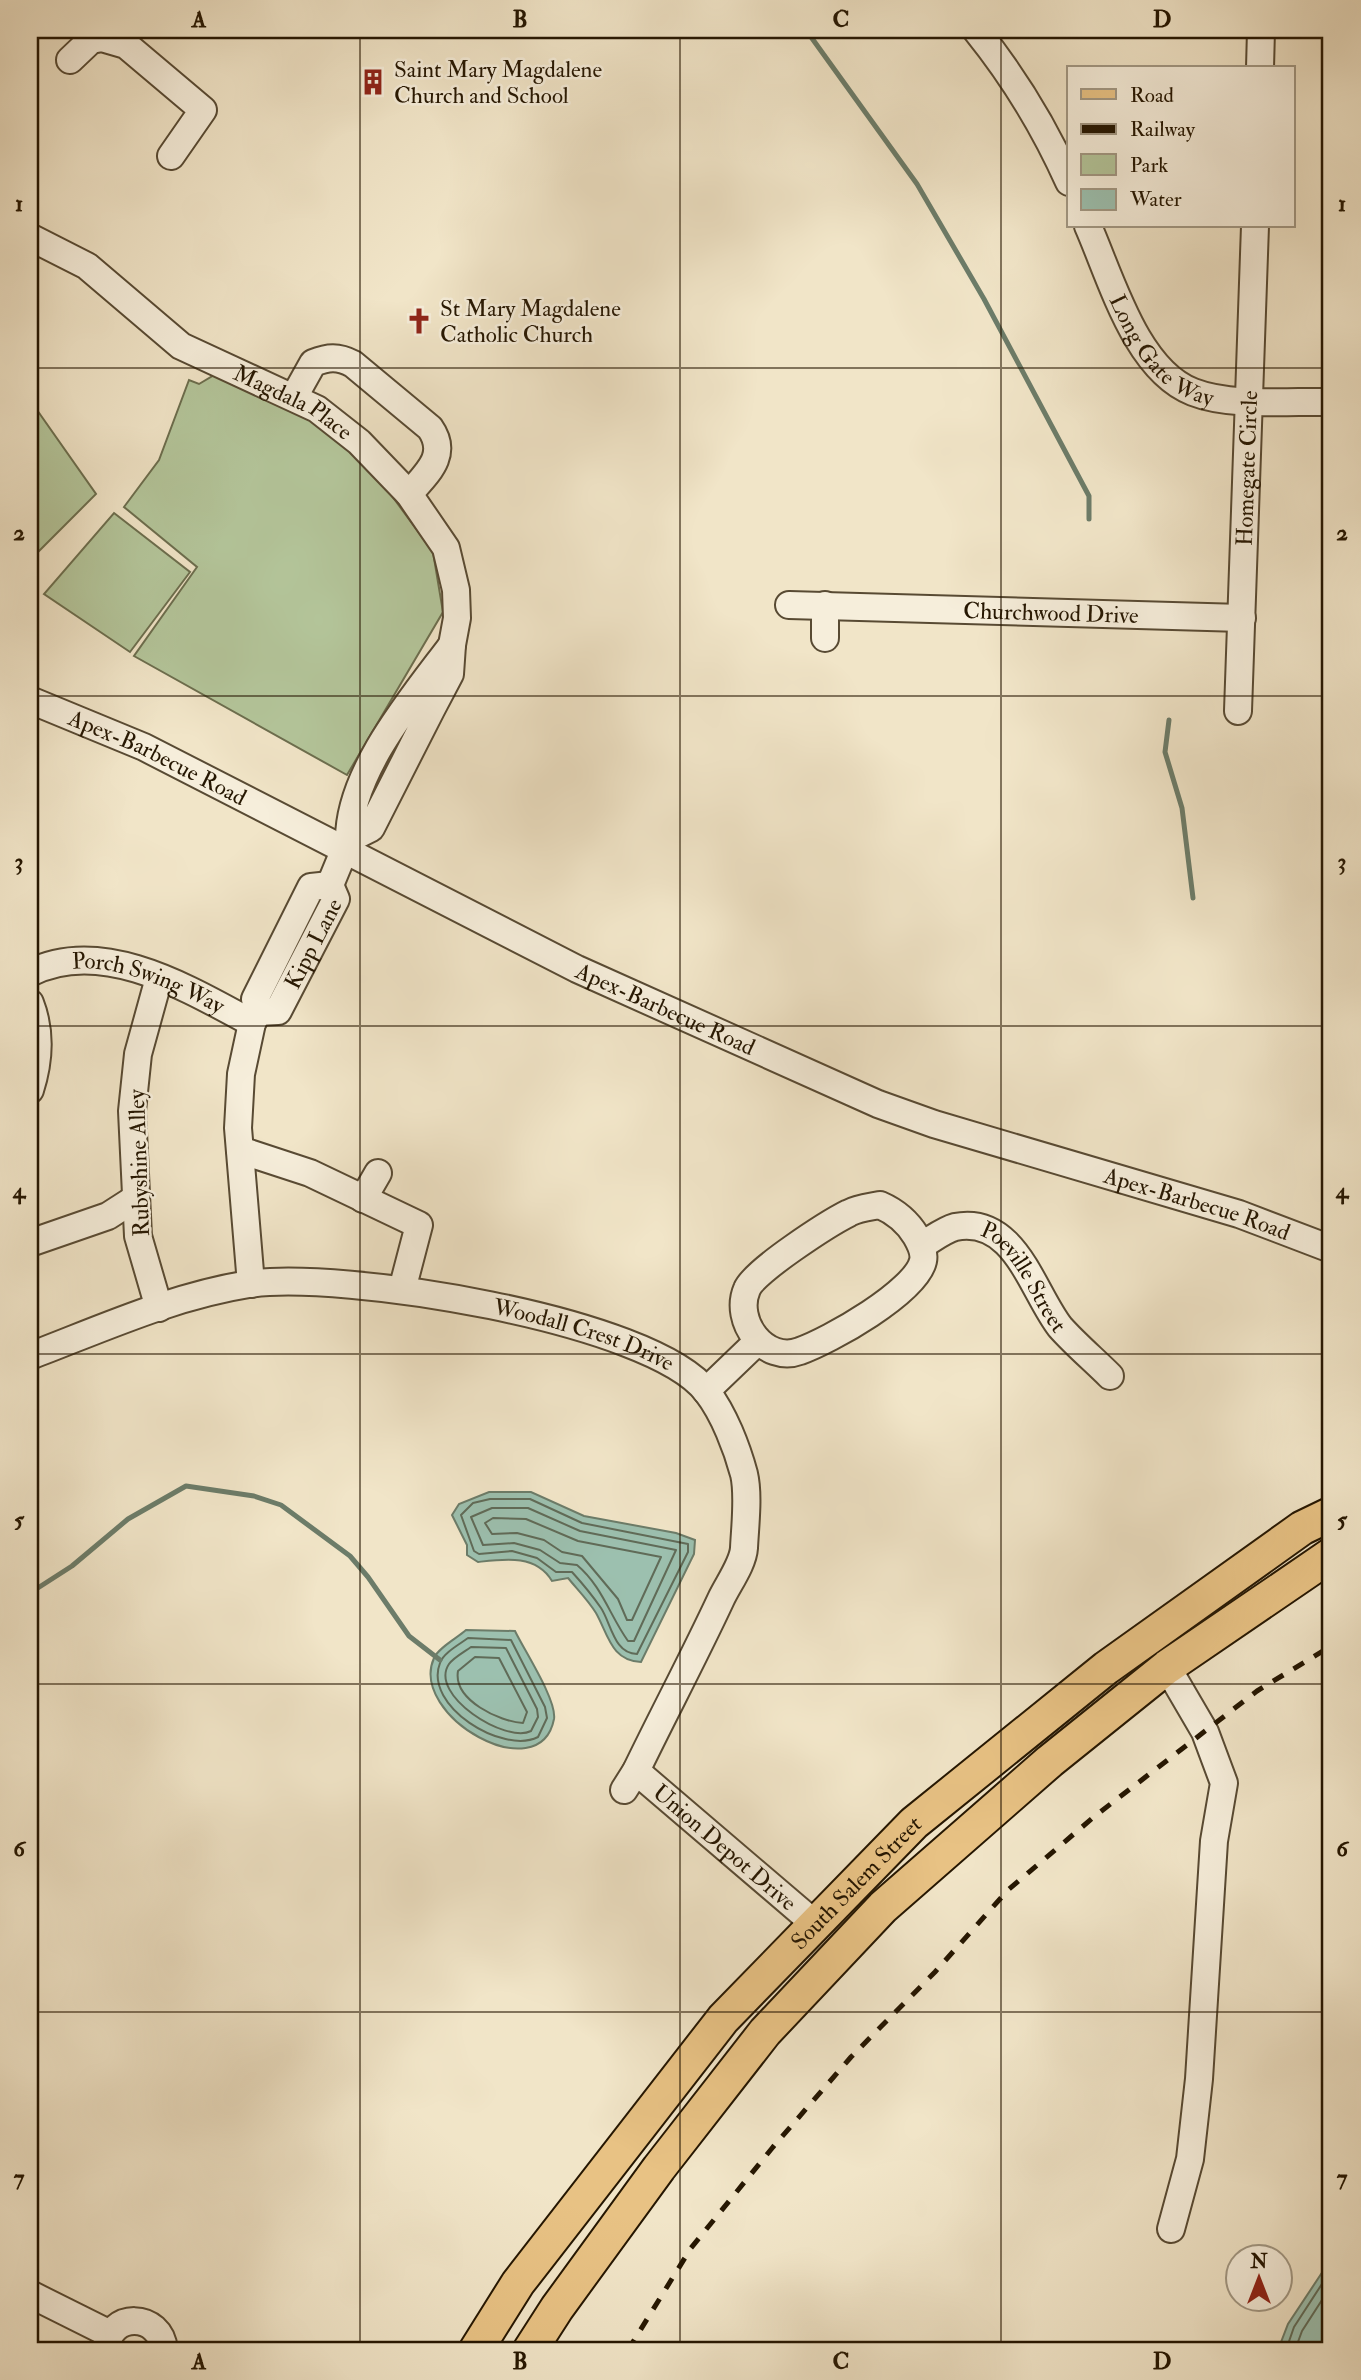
<svg xmlns="http://www.w3.org/2000/svg" width="1361" height="2380" viewBox="0 0 1361 2380" font-family="'IM FELL Double Pica',serif">
  <rect width="100%" height="100%" fill="#f1e5c8"/>
  <filter id="stains"><feTurbulence type="fractalNoise" baseFrequency=".00286" numOctaves="4"/><feColorMatrix values="0 0 0 0 .2 0 0 0 0 .09 0 0 0 0 .02 0 0 0 .5 -.17"/></filter>
  <radialGradient id="worn" r=".72"><stop offset=".6" stop-color="#630" stop-opacity="0"/><stop offset="1" stop-color="#630" stop-opacity=".3"/></radialGradient>
  <path fill="#b4c69b" stroke="#6c6e4e" stroke-width="2" d="M216 374 301 413 348 450 381 481 433 552 443 612 347 775 134 656 197 567 124 507 159 460 189 380 199 384Z
    M30 400 96 494 30 560Z
    M114 513 190 572 130 652 44 594Z"/>
  <path fill="#9cc0af" stroke="#6c7c69" stroke-width="2" d="M489 1492H531L584 1516 676 1533 695 1540 694 1554 641 1662C611 1661 608 1634 596 1613 588 1600 577 1589 568 1578L552 1581C536 1554 504 1559 478 1562L467 1555V1545L452 1515 459 1504Z
    M466 1630 515 1631C524 1650 557 1700 554 1719 540 1791 408 1716 434 1658 438 1648 457 1638 466 1630Z
    M1331 2259V2350H1278L1288 2324Z"/>
  <g fill="none" stroke-linecap="round" stroke-linejoin="round">
    <path stroke="#606b58" stroke-width="2" d="M490 1499H530L582 1523 688 1544V1552L637 1654C614 1654 611 1623 601 1608 592 1595 582 1583 572 1572H556L537 1558 512 1551 479 1554 474 1551 461 1515 473 1503Z
      M492 1508H528L580 1531 676 1550 634 1641H628C610 1616 602 1586 577 1565L560 1563 540 1550 514 1543 483 1545 471 1517Z
      M526 1519 578 1541 661 1557 632 1620H627L618 1599 582 1556 562 1552 544 1540 517 1533 492 1534 485 1523 493 1518Z
      M468 1638 511 1640 545 1707 547 1718 538 1737C503 1755 423 1706 440 1663 443 1653 460 1644 468 1638Z
      M471 1647 506 1648 537 1709 538 1717 531 1731C506 1744 428 1695 449 1664 453 1658 464 1652 471 1647Z
      M475 1657 499 1658 527 1712 523 1723C500 1722 453 1700 458 1671Z
      M1286 2350 1294 2327 1331 2270
      M1295 2350 1302 2331 1331 2286"/>
    <path stroke="#6c7c69" stroke-width="5" d="M806 30 917 184 984 299 1089 496V519
      M1169 720 1165 752 1182 808 1193 898
      M30 1593 72 1566 128 1519 186 1486 254 1496 281 1505 350 1556 368 1577 409 1636 440 1660"/>
    <g stroke="#584a33" stroke-width="30">
      <g id="minor">
        <path d="M976 30C1014 77 1044 126 1069 182"/>
        <path d="M70 60 91 40 102 38 126 45 203 110 171 156"/>
        <path d="M1260 68 1261 30"/>
        <path id="s1" d="M1088 226C1111 278 1136 370 1193 392 1231 407 1291 401 1331 402"/>
        <path id="s2" d="M30 237 87 266 181 346 317 409 359 442 409 494 446 548 456 590 457 618 452 645"/>
        <path d="M294 397 313 363C328 357 338 356 353 364L430 428C449 455 427 473 409 494"/>
        <path id="s3" d="M789 605 1242 618"/>
        <path d="M825 638V605"/>
        <path id="s4" d="M30 700 144 747 577 969 878 1104 934 1124 1239 1214 1331 1249"/>
        <path id="s5" d="M1238 711 1255 226"/>
        <path d="M330 885 349 839 371 828 431 710 450 674 452 645C413 697 349 772 349 839"/>
        <path id="s6" d="M30 973C102 936 189 989 252 1023L258 1012"/>
        <path d="M30 1003C41 1031 39 1062 30 1090"/>
        <path id="s7" d="M258 1012 278 1011 336 899 330 885"/>
        <path d="M258 1012 255 999 311 887 330 885"/>
        <path d="M240 1150 310 1173 419 1225 402 1290"/>
        <path d="M363 1199 378 1173"/>
        <path d="M880 1205C896 1212 907 1221 916 1236 920 1243 925 1252 923 1261 916 1292 829 1341 800 1351 765 1364 733 1321 747 1289 754 1271 829 1223 849 1213 858 1208 870 1207 880 1205Z"/>
        <path d="M30 1243 108 1216 136 1198"/>
        <path id="s8" d="M922 1245C931 1240 944 1230 955 1227 1015 1215 1032 1291 1060 1327 1075 1344 1094 1360 1110 1376"/>
        <path d="M251 1284 238 1128 241 1074 252 1023"/>
        <path d="M159 1308 138 1236 132 1111 138 1054 159 978"/>
        <path id="s9" d="M30 1356C101 1329 173 1296 249 1284 339 1270 652 1319 707 1392 724 1414 737 1448 744 1474 749 1495 745 1526 744 1548 743 1564 728 1584 721 1599 694 1657 664 1713 636 1771L624 1790"/>
        <path d="M706 1391 758 1341"/>
        <path d="M1167 1667 1205 1732 1224 1783 1214 1841 1199 2079 1190 2159 1171 2229"/>
        <path id="s10" d="M636 1771 815 1924"/>
        <path d="M30 2294 110 2334"/>
        <path d="M106 2350C108 2311 161 2312 164 2350"/>
      </g>
    </g>
    <g stroke="#251601" stroke-width="37">
      <g id="major">
        <path id="s11" d="M476 2350 518 2283 723 2019 914 1823 1106 1668 1302 1528 1331 1514"/>
        <path d="M530 2350 557 2308 659 2168 765 2032 883 1907 1050 1761 1167 1667 1331 1555"/>
      </g>
    </g>
    <use href="#minor" stroke="#f6eedb" stroke-width="26"/>
    <use href="#major" stroke="#e8c284" stroke-width="33"/>
    <path stroke="#251601" stroke-width="5" stroke-dasharray="12 12" stroke-linecap="butt" d="M628 2350 691 2248 773 2147 851 2057 935 1972 1008 1890 1095 1816 1257 1691 1331 1646"/>
  </g>
  <path fill="none" stroke="#251601" stroke-width="2" stroke-opacity="0.55" d="M360 30V2350M680 30V2350M1001 30V2350M30 368H1331M30 696H1331M30 1026H1331M30 1354H1331M30 1684H1331M30 2012H1331"/>
  <defs>
    <g id="building-bare" transform="scale(2.1)"><path d="M-4-6H4V6H1V3H-1V6H-4ZM-2.5-4.3h1.7v1.8h-1.7ZM.8-4.3h1.7v1.8H.8ZM-2.5-1h1.7V.8h-1.7ZM.8-1h1.7V.8H.8Z" fill="#8f2418" stroke="#f6eedb" stroke-width="2.5" paint-order="stroke"/></g>
    <g id="church-bare" transform="scale(2.1)"><path d="M-1.2-6h2.4v3.5h3.3v2.4h-3.3V6h-2.4V-.1h-3.3v-2.4h3.3Z" fill="#8f2418" stroke="#f6eedb" stroke-width="2.5" paint-order="stroke"/></g>
  </defs>
  <g fill-rule="evenodd">
    <use href="#building-bare" x="373" y="82"/>
    <use href="#church-bare" x="419" y="321"/>
  </g>
  <g text-anchor="middle" dominant-baseline="central" stroke-width="5" stroke-linejoin="round" paint-order="stroke">
    <g font-size="23" fill="#251601" stroke="#f6eedb" text-anchor="start">
      <text x="394" y="69">Saint Mary Magdalene<tspan x="394" dy="26">Church and School</tspan></text>
      <text x="440" y="308">St Mary Magdalene<tspan x="440" dy="26">Catholic Church</tspan></text>
    </g>
    <g font-size="23" fill="#251601" stroke="#f6eedb">
      <text stroke="none"><textPath href="#s1" startOffset="149">Long Gate Way</textPath></text>
      <text stroke="none"><textPath href="#s2" startOffset="313">Magdala Place</textPath></text>
      <text stroke="none"><textPath href="#s5" startOffset="243">Homegate Circle</textPath></text>
      <text stroke="none"><textPath href="#s3" startOffset="262">Churchwood Drive</textPath></text>
      <text stroke="none"><textPath href="#s4" startOffset="140">Apex-Barbecue Road</textPath></text>
      <text stroke="none"><textPath href="#s7" startOffset="96">Kipp Lane</textPath></text>
      <text stroke="none"><textPath href="#s6" startOffset="124">Porch Swing Way</textPath></text>
      <text stroke="none"><textPath href="#s4" startOffset="707">Apex-Barbecue Road</textPath></text>
      <text transform="translate(139 1163) rotate(-92)">Rubyshine Alley</text>
      <text stroke="none"><textPath href="#s4" startOffset="1274">Apex-Barbecue Road</textPath></text>
      <text stroke="none"><textPath href="#s8" startOffset="131">Poeville Street</textPath></text>
      <text stroke="none"><textPath href="#s9" startOffset="572">Woodall Crest Drive</textPath></text>
      <text stroke="none"><textPath href="#s10" startOffset="117">Union Depot Drive</textPath></text>
      <text stroke="none"><textPath href="#s11" startOffset="604">South Salem Street</textPath></text>
    </g>
  </g>
  <rect width="1361" height="2380" fill="none" stroke="#f1e5c8" stroke-width="77"/>
  <rect x="1067" y="66" width="228" height="161" fill="#f6eedb" stroke="#a29884" stroke-width="2"/>
  <rect x="1081" y="89" width="35" height="10" fill="#e8c284" stroke="#a29884" stroke-width="2"/>
  <text x="1130" y="102" font-size="21" fill="#251601">Road</text>
  <rect x="1081" y="124" width="35" height="10" fill="#251601" stroke="#a29884" stroke-width="2"/>
  <text x="1130" y="136" font-size="21" fill="#251601">Railway</text>
  <rect x="1081" y="154" width="35" height="21" fill="#b4c69b" stroke="#a29884" stroke-width="2"/>
  <text x="1130" y="172" font-size="21" fill="#251601">Park</text>
  <rect x="1081" y="189" width="35" height="21" fill="#9cc0af" stroke="#a29884" stroke-width="2"/>
  <text x="1130" y="206" font-size="21" fill="#251601">Water</text>
  <g transform="translate(1259 2278)"><circle r="33" fill="#f6eedb" stroke="#a29884" stroke-width="2"/>
  <path d="M0-5L12 26L0 18L-12 26Z" fill="#8f2418"/>
  <text y="-10" font-size="19" font-weight="bold" text-anchor="middle" fill="#251601">N</text>
  </g>
  <rect x="38" y="38" width="1284" height="2304" fill="none" stroke="#251601" stroke-width="2.5"/>
  <g font-size="23" text-anchor="middle" font-weight="bold" fill="#251601">
    <text x="199" y="27">A</text>
    <text x="520" y="27">B</text>
    <text x="841" y="27">C</text>
    <text x="1162" y="27">D</text>
    <text x="19" y="211">1</text>
    <text x="1342" y="211">1</text>
    <text x="19" y="540">2</text>
    <text x="1342" y="540">2</text>
    <text x="19" y="869">3</text>
    <text x="1342" y="869">3</text>
    <text x="19" y="1198">4</text>
    <text x="1342" y="1198">4</text>
    <text x="19" y="1527">5</text>
    <text x="1342" y="1527">5</text>
    <text x="19" y="1856">6</text>
    <text x="1342" y="1856">6</text>
    <text x="19" y="2185">7</text>
    <text x="1342" y="2185">7</text>
    <text x="199" y="2369">A</text>
    <text x="520" y="2369">B</text>
    <text x="841" y="2369">C</text>
    <text x="1162" y="2369">D</text>
  </g>
  <rect width="100%" height="100%" filter="url(#stains)"/>
  <rect width="100%" height="100%" fill="url(#worn)"/>
</svg>
